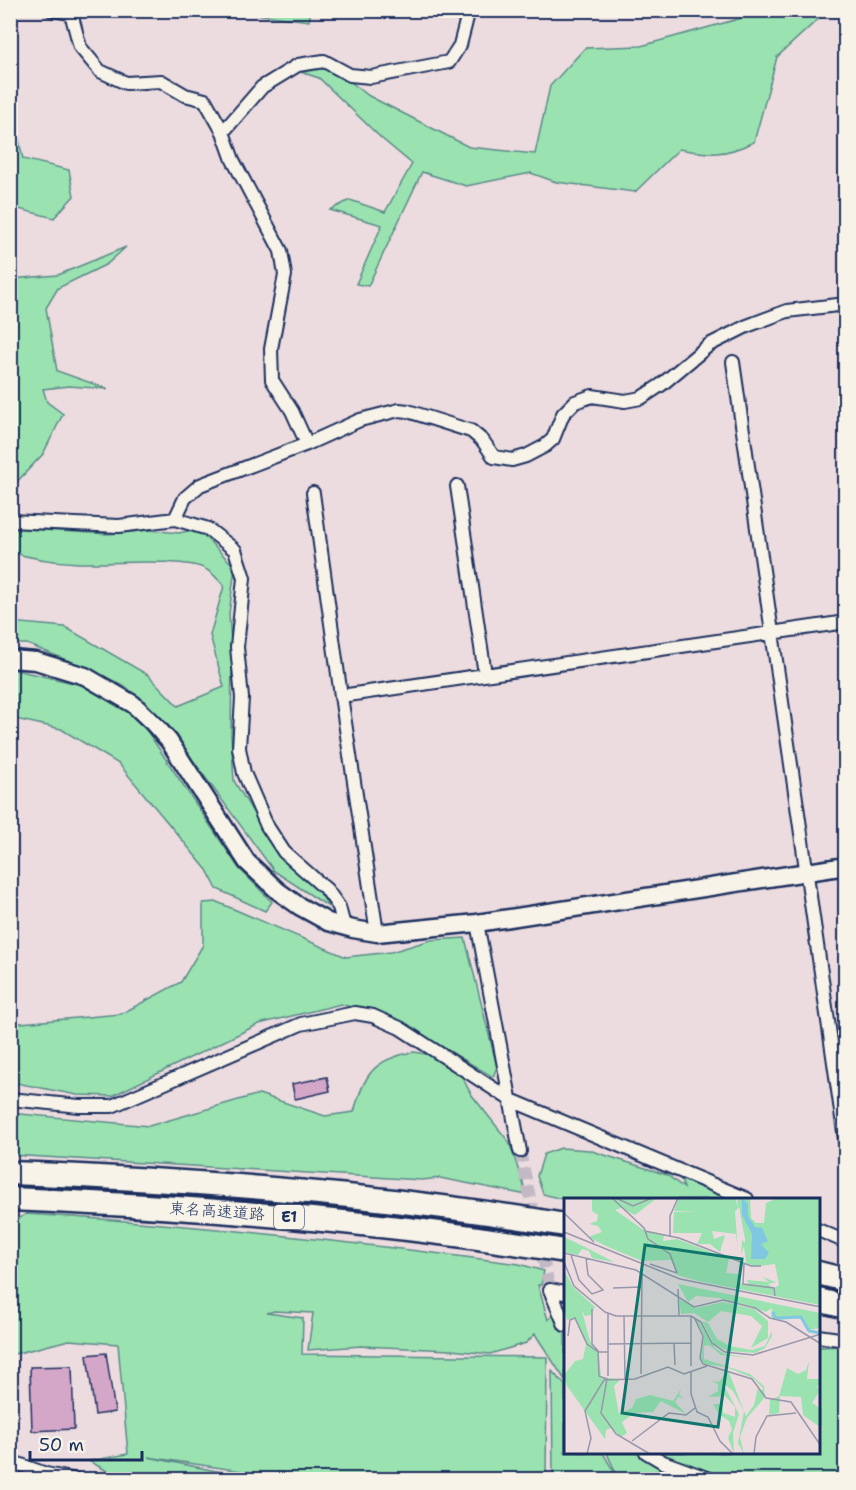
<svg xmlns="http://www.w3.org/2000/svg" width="856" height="1490" viewBox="0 0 856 1490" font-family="'Shantell Sans','Klee One',sans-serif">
  <rect width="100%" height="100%" fill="#ecdcdf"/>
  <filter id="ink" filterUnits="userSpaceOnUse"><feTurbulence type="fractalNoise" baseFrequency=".0167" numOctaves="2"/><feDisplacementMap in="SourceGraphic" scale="12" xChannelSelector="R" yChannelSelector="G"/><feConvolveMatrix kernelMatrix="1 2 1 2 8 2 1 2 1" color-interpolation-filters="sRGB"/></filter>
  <g filter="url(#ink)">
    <path fill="#9ae3b1" stroke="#5a8988" stroke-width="1.5" d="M232 11V10L311 11 309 21Z
      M755 11H827L777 57 754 142C724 156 710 155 679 149L635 192 556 182 531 173 466 186 422 172 368 286 356 284 382 225 330 210 350 200 385 212 412 164 381 138 319 78 292 69 324 61 369 96 469 147 535 154 550 86 585 48 641 46 749 16Z
      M10 110 13 112 23 159 69 170 74 196 54 218 11 207Z
      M126 247 107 264 58 288 46 308 57 371 108 389 69 386 43 389 47 402 63 414 43 454 11 488V385L16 386 11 374V279L58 275Z
      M10 528 109 534 149 530 179 533 197 529 235 567 229 614 232 656 231 735 234 781 276 850 320 893 329 907 274 871 164 721 125 686 79 665 27 644H11V622L65 627 148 675 178 706 224 687 210 635 224 586C219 581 213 573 207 570 188 557 105 564 79 563 55 562 33 559 11 552Z
      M11 669 87 686 139 719 238 867 272 902 265 911 217 889 207 870 119 764 61 729 11 718Z
      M217 902 346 957 391 952 431 940 465 938 497 1067 493 1077 402 1023 341 1004 259 1024 112 1096 77 1095 11 1082 10 1024 121 1014 181 982 203 945V903Z
      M414 1052 432 1055 449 1063 462 1077 471 1094 509 1142 527 1195 440 1178 422 1180 11 1155 10 1113 149 1126 259 1094 325 1116 354 1112C364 1075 373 1059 414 1052Z
      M561 1148 589 1150 667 1175 684 1188 680 1177 735 1199 565 1200 543 1194 537 1176 544 1154Z
      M26 1214C192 1224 355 1242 519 1264L544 1271 541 1285H538L548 1320 556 1312 565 1333V1380L535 1334 526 1343 490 1354 451 1350 361 1346 308 1350 313 1313 274 1311 267 1313 303 1318 302 1354 547 1357 546 1479H294L148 1457 255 1479 139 1480 109 1472 89 1461 128 1454 118 1344 69 1340 14 1354 10 1346 11 1224Z
      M845 1346V1479H726L687 1465 706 1479 619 1480 607 1453 818 1452 819 1347Z
      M552 1371 565 1385V1452L603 1453 618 1479H553Z"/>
    <path fill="#d4a7c9" stroke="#1b2f5e" stroke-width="1.5" d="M327 1077 330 1091 295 1099 292 1084Z
      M106 1353 115 1412 95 1415 87 1355Z
      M72 1366 74 1429 32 1431 30 1367Z"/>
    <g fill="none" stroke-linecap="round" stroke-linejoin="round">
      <path stroke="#c2b9c5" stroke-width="12" stroke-dasharray="12 6" stroke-linecap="butt" d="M520 1151 550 1290"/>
      <g stroke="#1b2f5e" stroke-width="16">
        <path id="street" d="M52 10 71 13 80 47 100 71 126 83 161 81 185 95 205 100 223 132 233 160 281 251 285 275 271 349 272 380 292 411 307 444
          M223 132 262 87 298 65 324 61 350 75 371 77 449 62 460 45 469 10
          M733 362 846 1146
          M457 486 485 674
          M313 493 341 696 377 933
          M175 519 185 498 200 485 307 444 360 420 399 410 408 411 471 431 483 441 494 457 512 460 526 456 545 446 553 439 563 414 575 402 592 396 625 401 641 398 661 385 709 345 747 326 787 311 846 304
          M10 521 119 526 175 519 208 529 235 550 244 578 237 647 242 698 239 748 244 773 267 826 284 852 327 890 339 907 344 926
          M341 696 846 622
          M477 923 520 1151
          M10 1099 79 1106H112L301 1024 355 1013 373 1016 400 1028 511 1100 747 1199
          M818 1230 846 1242
          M550 1290 565 1325
          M550 1290 565 1293
          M818 1336 846 1340
          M646 1452 663 1462 712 1480
          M10 1461 46 1474 77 1480"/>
      </g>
      <g stroke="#1b2f5e" stroke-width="21">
        <path id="secondary" d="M10 659 36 661 85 676 133 704 153 723 169 741 247 862 278 891 299 906 328 922 353 929 377 933 477 923 846 866"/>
      </g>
      <g stroke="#1b2f5e" stroke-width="27">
        <path id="highway" d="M10 1173C196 1180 382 1194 565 1225
          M10 1199C196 1207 382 1221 565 1251
          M818 1273 846 1280
          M818 1300 846 1307"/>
      </g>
      <use href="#street" stroke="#f7f3e8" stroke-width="12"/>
      <use href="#secondary" stroke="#f7f3e8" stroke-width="16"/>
      <use href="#highway" stroke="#f7f3e8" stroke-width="22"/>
    </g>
  </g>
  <g text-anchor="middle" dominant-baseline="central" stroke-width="5" stroke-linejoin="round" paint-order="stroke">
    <rect fill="#f7f3e8" stroke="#5d6a87" stroke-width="1.5" x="274" y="1205" width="30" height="24" rx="4.5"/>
    <g font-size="15" font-weight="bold" fill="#1b2f5e">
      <text x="289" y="1217">E1</text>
    </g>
    <g font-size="16" fill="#1b2f5e" stroke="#f7f3e8">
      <text transform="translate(217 1211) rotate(4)">東名高速道路</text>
    </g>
  </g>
  <g transform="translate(564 1198)">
    <rect width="256" height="256" fill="#ecdcdf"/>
    <path d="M28 0H93L71 17 57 10 51 12 81 33 100 37 99 43 113 41 165 61 162 75 174 76 177 86 185 87 183 82 205 84 198 79 212 84 204 86 210 90 215 87 211 66 189 69 182 65 180 48 177 57 178 42 181 45V41L175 9 171 14 174 52 172 36 148 33 150 41 161 37 156 54 146 46H133L138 35H109L110 14H133L110 13 114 1 171 0 174 9 173 0H186L187 20 192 25H200L202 5 214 0H256V107L134 83 113 77 107 62 78 63 44 49 24 39 38 34 34 28 25 26 33 23 34 17 28 13ZM0 39 23 50 50 64 28 60 25 53 18 51 14 57 0 54ZM0 72 9 89 31 109 27 117 21 118 18 113 26 143 35 154 37 179 57 181 50 188 55 216 68 210 72 201 86 197 109 203 117 191 115 197 120 200 114 199 111 204 122 216 97 203 89 214 70 215 58 224 63 235 57 239 47 230 42 232 41 241 3 188 0 177 11 163 19 161 22 146 10 120 3 122 0 112ZM114 86 256 115V130L245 132 237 119 217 122 207 119 208 110 202 114 155 100 132 98 124 104ZM115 101 132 110 159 104 190 111 204 123V140L187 150 198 128 187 118 157 113 144 124 130 115 117 116ZM132 121 137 126 151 150 161 156 187 160 157 157 145 147 140 148V161L186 176 200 188 201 199 183 220 176 239 180 256 174 245 180 213 169 193 159 185 175 216 169 235 170 256 164 240 168 231 165 223 155 216 149 206H159V215L171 219V209L161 198 144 199 154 193V186L148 183 155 184 164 172 182 218 190 207 194 189 198 193 199 190 189 180 162 169 141 166 137 161 140 137ZM138 123 144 125 153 141 166 148 188 152 201 148 208 133V138L201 150 191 155 164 153 150 146ZM245 163 243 181H256V171V186L253 189 256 193 248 205 256 210V229L239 217 237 199 216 198 215 215 205 217 206 202 215 198 223 170 234 176 242 172Z" fill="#9ae3b1"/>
    <path d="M178 0 184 6V18L191 29 198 30 204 43 197 46 205 55 201 61H187L188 36 178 17Z" fill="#80c7e1"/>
    <path fill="none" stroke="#80c7e1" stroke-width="3" d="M209 114 211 120 237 119 245 133 257 135"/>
    <path fill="none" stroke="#9897ab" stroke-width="1.5" d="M48 0 80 30 84 41 106 56 113 75M52 0 69 8 88 0M0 15 30 44M81 33 115 40 187 68H197M0 34 116 81 257 109M106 38V18L114 0M0 55 72 72 130 109 159 102 191 110 206 120 222 124 257 146M7 57 15 82 28 96 39 92 24 77 22 60M0 64 10 88 41 114 52 118H127L137 124 148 145 161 154 189 157 257 136M86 66 113 75M180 66 179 86 210 90 211 98M49 90 77 89M114 91 115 117M28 111V146L35 154H44M44 115V178M60 118 61 181M127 118V168M130 119 139 138 136 160 139 166 188 181 202 200 227 204 257 248M4 138 6 122 11 120 23 146 34 154 35 178 43 181 37 215 52 236 86 256M110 145 111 167M44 146 127 145M127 174V196L133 214 144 219 156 243 169 256M77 176 78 75M68 243 105 215 122 217 131 210M23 256 27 240 21 213 40 182 71 181 104 169 120 176 143 168M190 256 192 239 203 218 232 215"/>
    <path fill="#0f766e" fill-opacity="0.15" stroke="#0f766e" stroke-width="3" d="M81 47 178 61 154 229 58 215Z"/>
    <rect width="256" height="256" fill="none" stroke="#1b2f5e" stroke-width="3"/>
  </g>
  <rect width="856" height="1490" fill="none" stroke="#f7f3e8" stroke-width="36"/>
  <rect x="18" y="18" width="820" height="1454" fill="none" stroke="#1b2f5e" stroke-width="2" filter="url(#ink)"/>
  <path d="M30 1451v9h112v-9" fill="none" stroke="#1b2f5e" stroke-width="3"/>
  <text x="39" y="1451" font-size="18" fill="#1b2f5e" stroke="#f7f3e8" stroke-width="4.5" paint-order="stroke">50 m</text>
</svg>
